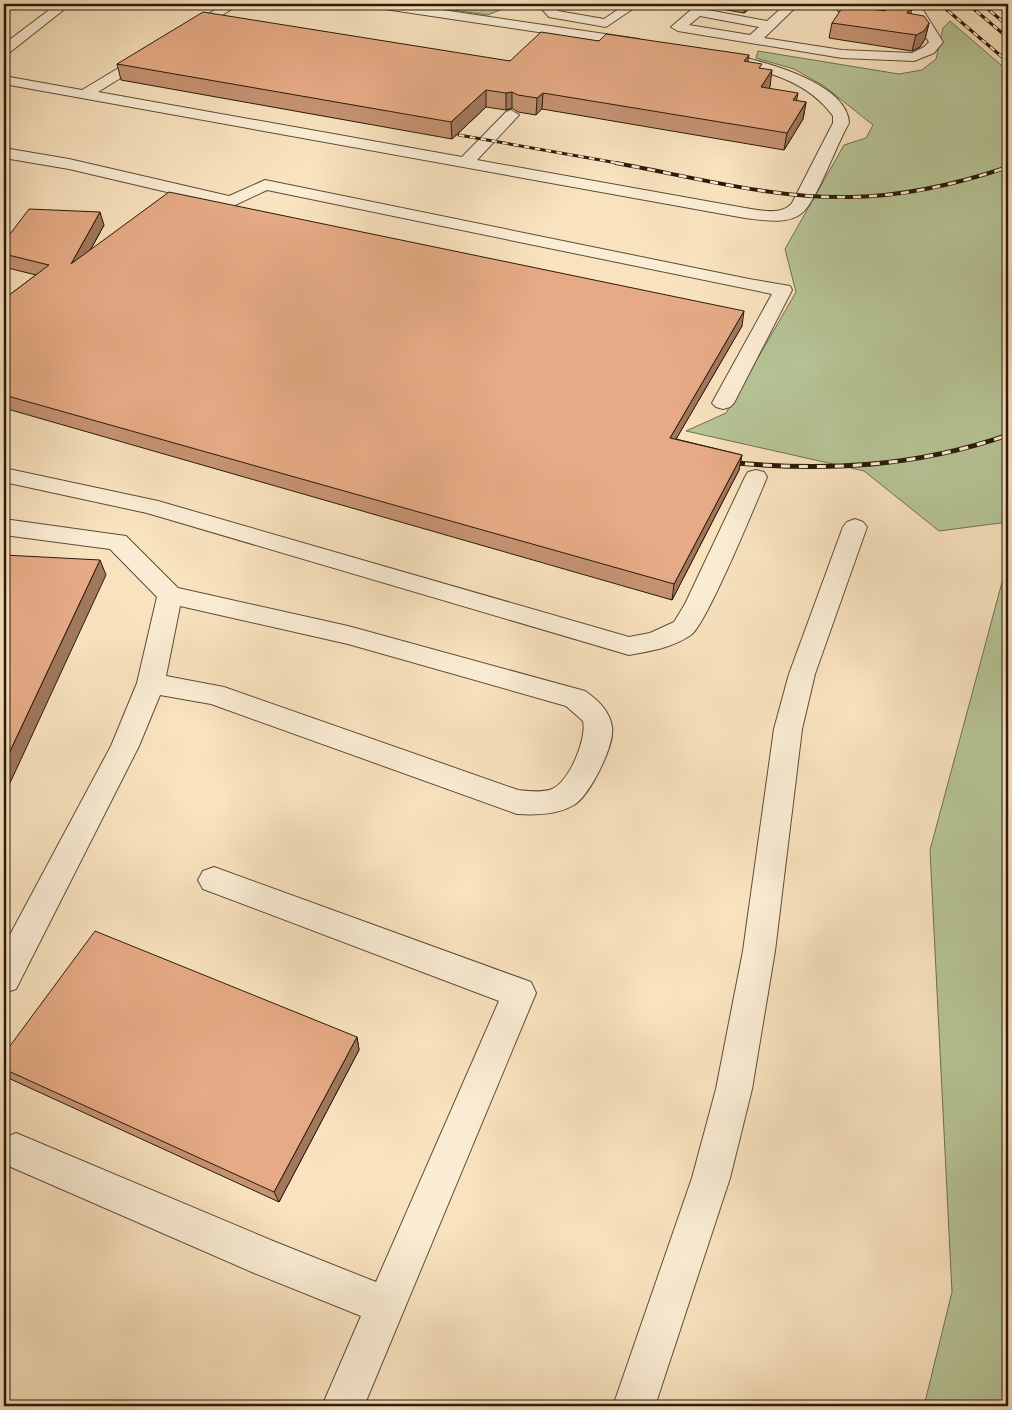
<svg xmlns="http://www.w3.org/2000/svg" width="1012" height="1410" viewBox="0 0 1012 1410" font-family="Alegreya,serif">
  <rect width="100%" height="100%" fill="#f9e3bf"/>
  <filter id="stains"><feTurbulence type="fractalNoise" baseFrequency=".004" numOctaves="4"/><feColorMatrix values="0 0 0 0 .2 0 0 0 0 .09 0 0 0 0 .02 0 0 0 .5 -.17"/></filter>
  <radialGradient id="worn" r=".72"><stop offset=".6" stop-color="#630" stop-opacity="0"/><stop offset="1" stop-color="#630" stop-opacity=".3"/></radialGradient>
  <path fill="#b7c597" stroke="#71704f" d="M411 4H514L488 15Z
    M950 21 1008 71V522L939 531 864 471 686 431 726 413 796 292 785 249 844 145 866 138 873 125 824 86 794 69 756 58 758 51 899 74 922 70 936 59 943 28Z
    M1008 560V1406H924L952 1292 930 850Z"/>
  <g fill="none" stroke-linecap="round" stroke-linejoin="round">
    <path fill="#707c6c" fill-rule="evenodd" d="M1008 1397V1406H1002L1004 1399Z"/>
    <g stroke="#5e4c35" stroke-width="2">
      <path id="minor" d="M57 4H71L9 53 4 54V44Z
        M225 4H240L98 92 462 157 506 112 511 110 519 115 477 160 745 208C759 210 782 216 792 203L833 123V116C802 74 754 70 706 58L704 55 706 52C716 50 727 54 736 56 767 62 848 84 849 123 837 143 817 201 802 213 788 225 762 220 745 218L4 84V76L82 90Z
        M372 4H402L639 39 646 43 639 47 378 8Z
        M542 4H556L554 7 558 11 604 19 626 4H640L606 27 549 17 540 7Z
        M786 4H799L764 38 842 50 912 53 924 47 929 42 913 16 882 11 875 16 843 12 838 11 836 4 872 8 874 4 923 10 943 42 934 53 914 61 842 58 678 31 671 27 692 9 697 8 767 21ZM700 16 759 27 750 35 689 25Z
        M4 148 69 159 229 196 265 180 749 279 790 286 792 290 734 403 730 407 723 409 716 407 712 403 772 294 267 190 231 207 69 169 4 158Z
        M4 468 158 501 629 637 650 633 674 622 685 604 745 477 748 472 756 470 764 472 767 477C756 503 707 624 691 635 672 648 650 651 629 655L147 513 4 482Z
        M4 519 126 536 178 588 348 626 585 691C597 699 610 711 612 727 615 745 590 795 574 805 557 815 536 815 517 814L211 704 160 695 139 746 16 989 4 993V946L111 746 137 683 157 597 110 549 4 535ZM180 606 348 644 566 706 583 721C587 738 570 781 552 789 543 793 528 791 518 790L224 687 166 676Z
        M855 519 863 522 867 527 815 674 802 729 775 951 752 1089 730 1178 655 1406H613L692 1178 716 1089 743 951 774 729 789 674 843 527 847 522Z
        M214 867 531 982 536 993 364 1406H322L361 1316 254 1273 4 1164V1138L16 1133 273 1241 376 1282 499 1001 203 889 198 880 203 871Z"/>
    </g>
    <use href="#minor" fill="#fbedd5" fill-rule="evenodd"/>
    <g stroke="#2b1a07" stroke-width="3">
      <path id="rail-far2" d="M940 4 1008 62
        M968 4 1008 38
        M982 4 1008 26
        M459 135 623 164"/>
    </g>
    <g stroke="#2b1a07" stroke-width="4">
      <path id="rail-far1" d="M616 163C693 177 773 199 852 197 906 196 957 184 1008 167"/>
    </g>
    <g stroke="#2b1a07" stroke-width="5">
      <path id="rail" d="M727 462C824 472 916 467 1008 435"/>
    </g>
    <use href="#rail-far2" stroke="#fbedd5" stroke-width="2" stroke-dasharray="5.5" stroke-linecap="butt"/>
    <use href="#rail-far1" stroke="#fbedd5" stroke-width="2.5" stroke-dasharray="8" stroke-linecap="butt"/>
    <use href="#rail" stroke="#fbedd5" stroke-width="3" stroke-dasharray="9" stroke-linecap="butt"/>
  </g>
  <path fill="#c69373" stroke="#2b1a07" d="M693 4H756L744 13Z
    M890 4H913L910 14 929 23 925 39 920 47 912 51 829 38 832 23 885 11Z
    M599 41 748 62 762 69 770 87 769 88 796 101 806 102 803 119 784 150 542 109 536 115 518 112 512 108 506 110 486 107 452 139 121 80 117 64 510 61Z
    M104 225 91 249 742 326 676 439 742 455 739 470 672 600 4 408V299L36 275 4 267V242Z
    M357 1037 359 1050 279 1202 6 1077 4 1075V1054Z"/>
  <path fill="#a1785e" stroke="#2b1a07" d="M745 4H756L744 13Z
    M912 4H913L910 17 907 13Z
    M929 23 925 39 920 47 912 51 916 35Z
    M749 55 746 71 744 61Z
    M772 70 770 87 758 104 761 87Z
    M486 90V107L452 139 451 122Z
    M512 92V108L506 110V93Z
    M543 93 542 109 536 115 537 98Z
    M798 93 795 109 793 100Z
    M806 102 803 119 784 150 787 133Z
    M100 212 104 225 75 278 71 264Z
    M744 311 742 326 668 453 670 438Z
    M742 455 739 470 672 600 674 584Z
    M100 560 106 575 4 796V764Z
    M357 1037 359 1050 279 1202 274 1192Z"/>
  <path fill="#e6ab86" stroke="#2b1a07" d="M890 4H912L907 13 924 16 929 23 924 31 916 35 832 23 844 5 885 11Z
    M203 12 510 61 541 32 599 41 606 34 749 55 744 61 762 64 759 68 772 70 761 87 798 93 793 100 806 102 787 133 543 93 537 98 518 95 512 92 506 93 486 90 451 122 117 64Z
    M169 192 744 311 670 438 742 455 674 584 4 395V299L49 265 4 254V242L29 209 100 212 71 264Z
    M4 555 100 560 4 764Z
    M95 931 357 1037 274 1192 4 1069V1054Z"/>
  <rect width="1012" height="1410" fill="none" stroke="#f9e3bf" stroke-width="20"/>
  <rect x="5" y="5" width="1002" height="1400" fill="none" stroke="#2b1a07" stroke-width="2.5"/>
  <rect x="10" y="10" width="992" height="1390" fill="none" stroke="#2b1a07"/>
  <rect width="100%" height="100%" filter="url(#stains)"/>
  <rect width="100%" height="100%" fill="url(#worn)"/>
</svg>
